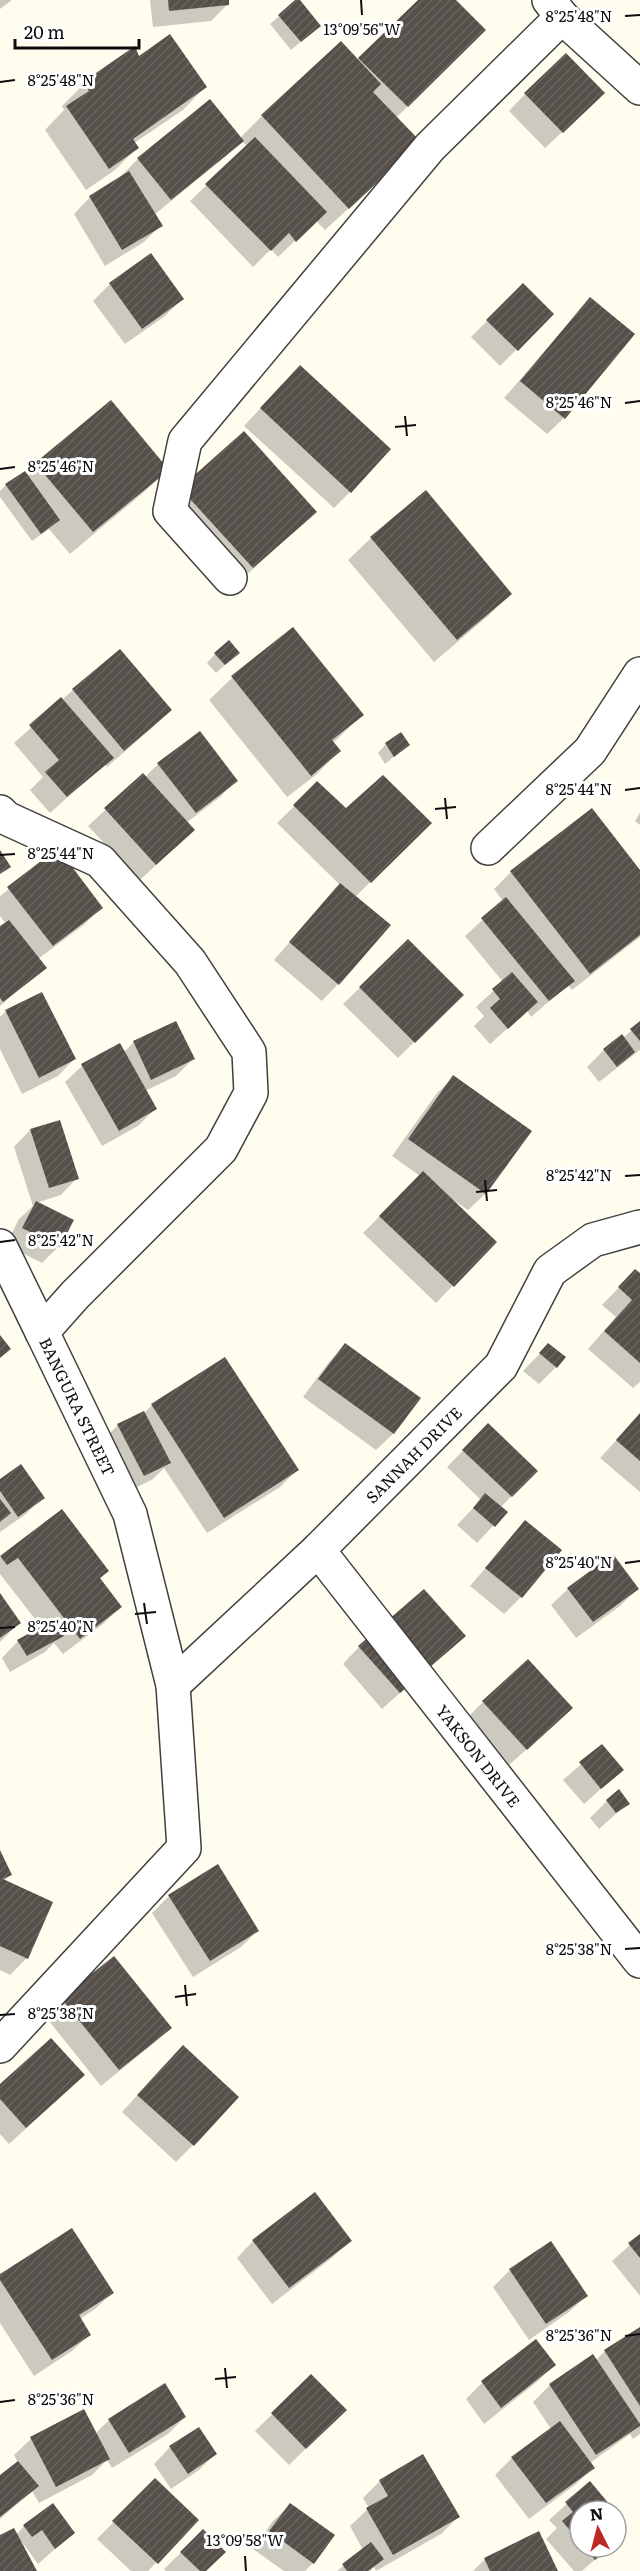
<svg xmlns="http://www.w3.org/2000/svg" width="640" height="2571" viewBox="0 0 640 2571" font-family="Literata,serif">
  <defs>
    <pattern id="building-hatch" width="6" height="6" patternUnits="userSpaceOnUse" patternTransform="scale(1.5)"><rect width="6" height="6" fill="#564f4a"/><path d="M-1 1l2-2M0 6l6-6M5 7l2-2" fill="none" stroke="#696460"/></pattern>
  </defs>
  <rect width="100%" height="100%" fill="#fffdee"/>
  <path fill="#0003" d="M0 0H12L0 9Z
    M150 0H227L228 4 211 21 153 27Z
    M298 0 319 26 291 50 270 24Z
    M420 0H454L484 30 396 118V165L325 230 316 221 278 257 271 249 253 267 190 201 247 146 242 141 225 157 154 215 161 225 144 242 105 266 74 214 90 197 121 176 138 159 209 101 240 138 262 116 357 61Z
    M138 58 205 87 183 110 134 143 137 148 115 170 86 190 45 130 64 110 62 106 84 84Z
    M525 94 586 110 545 148 509 111Z
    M110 284 182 299 165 316 125 344 93 301Z
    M523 285 552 314 500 366 471 337Z
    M590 299 564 418 547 434 504 398Z
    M283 384 350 492 334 508 244 426Z
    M36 464 167 470 144 492 70 554 49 529 32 541 0 497V491L6 485 26 474Z
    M181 489 315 512 230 590 159 511Z
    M371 538 510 594 488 616 434 662 348 560Z
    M293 629 362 715 333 743 339 751 317 774 287 797 209 700 232 678Z
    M215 654 229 661 216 673 207 663Z
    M73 690 170 710 153 727 107 767 105 764 50 813 30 790 43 777 14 743Z
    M386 744 408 745 385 764 378 753Z
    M158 764 236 781 220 797 186 823 176 846 139 881 88 826 143 775 145 777Z
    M317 784 346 810 430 823 355 897 338 984 322 1001 274 960 340 885 277 823Z
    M592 810 640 872V937L572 990 568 985 531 1017 527 1011 490 1044 474 1026 484 1016 476 1007 503 982 465 936 503 901 494 889 511 872Z
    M640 813V825L635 821Z
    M57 851 101 908 85 924 38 959 45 968 0 1006V928L6 924 0 916V896Z
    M408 941 462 995 398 1058 343 1004Z
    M6 1011 74 1059 58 1076 22 1094 0 1049V1017Z
    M640 1023V1050L599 1082 587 1067 604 1050 621 1036 623 1038Z
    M134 1042 193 1059 176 1076 145 1091 155 1109 138 1126 102 1146 65 1082 82 1066 119 1045 123 1053Z
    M454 1077 530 1131 485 1194 468 1210 453 1200 452 1201 495 1242 436 1303 363 1233 420 1176 392 1156 437 1093Z
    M59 1121 77 1178 61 1195 36 1203 59 1246 42 1263 6 1245 19 1219 33 1206 14 1147 30 1130Z
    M635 1271 640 1275V1382L633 1388 588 1349 616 1317 602 1305Z
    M345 1345 419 1399 393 1434 376 1450 303 1397 329 1362Z
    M548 1345 556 1367 539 1384 523 1371Z
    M225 1359 297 1470 280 1487 207 1533 164 1468 153 1479 127 1492 101 1442 118 1425 144 1413 152 1405Z
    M640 1415V1492L600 1458Z
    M488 1425 536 1471 500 1508 506 1512 477 1543 457 1525 481 1500 447 1467Z
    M0 1480 43 1497 26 1514 0 1532Z
    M62 1511 107 1571 99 1579 120 1607 103 1624 63 1654 54 1643 45 1652 10 1672 2 1658 18 1641 42 1628 0 1574V1558Z
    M525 1522 521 1597 504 1614 470 1586Z
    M568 1589H637L620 1606 576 1638 551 1605Z
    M0 1596 19 1623 0 1642Z
    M464 1636 382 1709 343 1664 359 1647Z
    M483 1702 554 1725 509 1765 466 1719Z
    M602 1746 622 1770 584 1804 563 1780Z
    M607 1801 628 1803 599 1829 590 1818Z
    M0 1853 11 1874 4 1881 27 1958 10 1975 0 1970Z
    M169 1896 257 1931 241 1947 193 1977 152 1913Z
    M62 2000 170 2028 153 2044 101 2086 45 2016Z
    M167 2063 193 2145 176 2162 122 2112Z
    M0 2086 66 2092 9 2144 0 2134Z
    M640 2236V2296L612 2261Z
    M350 2240 333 2257 272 2304 237 2258 253 2241Z
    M510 2270 586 2296 569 2312 529 2340 493 2287Z
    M0 2276 112 2293 95 2309 80 2319 89 2335 72 2351 34 2376 0 2323Z
    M640 2329V2434L633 2439 630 2434 590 2463 593 2468 576 2484 529 2519 495 2475 512 2458 551 2429 533 2402 550 2385 592 2357 595 2361 605 2351Z
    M554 2364 538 2381 484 2424 466 2399 482 2383Z
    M311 2376 328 2427 289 2465 255 2431Z
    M185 2417 168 2434 112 2468 107 2460 92 2475 39 2503 32 2491 0 2519V2477L18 2463 14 2455 31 2439 96 2433 109 2420Z
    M170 2447 215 2454 199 2470 171 2489 154 2464Z
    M155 2480 197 2520 148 2571H131L97 2539Z
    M380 2481 458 2517 441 2534 376 2571 374 2567 370 2571H337L363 2550 350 2526 369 2508 363 2498Z
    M589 2484 613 2511H580V2547H609L582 2571H574L546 2539 557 2528 549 2520Z
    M290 2505 313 2563 305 2571H284L253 2549 273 2521Z
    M24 2526 73 2533 38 2564 22 2542 20 2543 35 2571H0V2537L16 2535Z
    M203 2531 205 2571H166L164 2569Z
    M485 2559 556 2571H473Z"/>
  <path fill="url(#building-hatch)" d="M168 0H229V5L169 11Z
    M295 0H300L321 26 301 42 278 15Z
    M418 0H456L486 30 408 107 358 58Z
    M170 34 207 87 133 139 139 148 109 169 66 106 89 91 83 82 135 46 139 56Z
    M341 41 381 84 373 92 421 142 349 209 261 115Z
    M566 53 605 93 563 133 524 93Z
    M210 99 244 141 171 200 137 158Z
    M255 137 327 212 296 242 289 233 271 251 205 184Z
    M129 171 163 226 122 250 89 196Z
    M151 253 184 299 142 329 109 283Z
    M523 283 554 314 518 351 486 320Z
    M590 297 635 334 565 419 520 381Z
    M300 365 391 449 351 493 260 408Z
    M111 400 169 470 93 532 35 463Z
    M244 431 317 512 253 568 180 488Z
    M25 471 60 520 41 534 5 484Z
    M426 490 512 594 457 640 370 537Z
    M293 627 364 715 332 740 341 751 311 776 231 676Z
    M229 640 240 653 225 665 214 653Z
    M120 649 172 710 124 751 72 689Z
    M61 697 114 758 67 797 45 772 59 760 29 725Z
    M200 731 238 781 196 813 157 763Z
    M401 732 410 745 394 757 385 743Z
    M143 773 195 830 156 865 104 808Z
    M383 775 432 823 371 883 293 805 317 781 346 808Z
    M592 808 640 870V935L590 974 510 871Z
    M58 848 103 908 53 946 7 887Z
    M0 850 11 867 0 874Z
    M340 883 391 925 339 985 289 942Z
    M506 897 575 981 549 1001 481 918Z
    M9 920 47 968 3 1002 0 998V926Z
    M408 939 464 995 415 1043 359 987Z
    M512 972 538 1002 508 1029 490 1008 500 999 492 989Z
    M42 992 76 1059 39 1078 5 1010Z
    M176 1021 195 1059 151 1080 133 1041Z
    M640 1021V1041L630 1029Z
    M622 1034 635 1052 617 1067 603 1049Z
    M120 1043 157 1109 119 1131 81 1064Z
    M453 1075 532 1131 486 1194 408 1139Z
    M60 1120 79 1179 49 1188 30 1129Z
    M423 1171 497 1242 454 1287 379 1216Z
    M36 1201 74 1220 60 1247 22 1228Z
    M635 1269 640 1273V1363L604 1331 632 1300 618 1287Z
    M0 1335 11 1349 0 1358Z
    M345 1343 421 1398 394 1434 318 1379Z
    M548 1343 566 1357 557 1368 539 1353Z
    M225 1357 299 1470 224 1518 151 1404Z
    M144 1411 171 1463 144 1476 117 1424Z
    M640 1413V1461L616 1440Z
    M488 1423 538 1471 512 1497 462 1450Z
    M21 1464 45 1498 18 1517 0 1491V1479Z
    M485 1493 508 1512 495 1527 473 1508Z
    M0 1499 11 1513 0 1522Z
    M62 1509 109 1571 100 1578 122 1607 80 1639 18 1558 7 1565 0 1556Z
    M525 1520 562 1550 522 1598 485 1568Z
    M613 1554 639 1589 593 1622 567 1588Z
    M424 1589 466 1636 400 1693 358 1646Z
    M0 1593 21 1623 0 1638Z
    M55 1619 64 1636 27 1656 17 1640Z
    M528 1659 573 1708 527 1750 482 1701Z
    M602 1744 624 1770 601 1789 579 1762Z
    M619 1789 630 1804 616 1813 606 1800Z
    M0 1850 12 1875 3 1879 53 1902 28 1959 0 1946Z
    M218 1864 259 1931 210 1961 168 1895Z
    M114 1956 172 2028 119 2070 61 1998Z
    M51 2038 85 2075 26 2128 0 2099V2084Z
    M183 2045 239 2097 194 2146 137 2095Z
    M315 2192 352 2241 289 2288 252 2240Z
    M72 2228 114 2293 79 2315 91 2335 52 2360 0 2280V2274Z
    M640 2234V2258L628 2243Z
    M551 2241 588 2296 546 2324 509 2269Z
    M640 2327V2406L604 2350Z
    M536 2339 556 2365 501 2408 481 2381Z
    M593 2354 640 2424V2426L596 2455 549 2384Z
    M311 2374 347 2410 306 2449 271 2413Z
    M165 2383 186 2417 129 2453 108 2419Z
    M84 2409 110 2459 56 2487 30 2437Z
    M560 2421 595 2468 546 2503 511 2457Z
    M199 2427 217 2454 188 2474 169 2446Z
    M423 2454 460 2517 393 2555 366 2508 388 2496 379 2480Z
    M18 2461 39 2486 0 2517V2475Z
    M155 2478 199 2520 158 2564 112 2521Z
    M590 2481 615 2511H580V2542L562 2521 573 2512 565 2502Z
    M53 2503 75 2533 55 2549 42 2530 32 2537 23 2525Z
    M290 2503 335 2535 314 2564 269 2531Z
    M14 2528 37 2571H0V2535Z
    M203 2529 226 2552 206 2571H200L180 2552Z
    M539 2531 558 2571H490L484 2558Z
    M371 2542 384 2559 368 2571H347L342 2564Z
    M584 2547H610L595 2560Z"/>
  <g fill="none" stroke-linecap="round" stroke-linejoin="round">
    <g stroke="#404040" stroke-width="36">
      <g id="street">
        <path d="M549 0 562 17 640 88"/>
        <path d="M230 578 170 511 185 441 430 147 562 17"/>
        <path id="s1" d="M0 812 6 818 100 861 190 962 249 1052 251 1093 221 1149 75 1295 42 1332 130 1514 173 1685 184 1848 0 2046"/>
        <path d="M488 848 590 751 640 674"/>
        <path d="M0 1246 42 1332"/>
        <path id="s2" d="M318 1550 640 1961"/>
        <path id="s3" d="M173 1685 318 1550 501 1366 550 1271 593 1240 640 1227"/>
      </g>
    </g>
    <use href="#street" stroke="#fff" stroke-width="33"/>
  </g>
  <path fill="none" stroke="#0d0d0d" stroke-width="2" d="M361 0 362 15M625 16 640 15M0 82 15 80M625 403 640 401M405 416 407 436M395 427 416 425M0 469 15 467M625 790 640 788M445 798 447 819M435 809 456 807M0 855 15 854M625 1176 640 1175M485 1180 487 1201M476 1192 497 1190M0 1242 15 1240M625 1563 640 1561M144 1603 147 1624M135 1614 156 1612M0 1628 15 1627M625 1949 640 1948M185 1985 187 2006M175 1997 196 1994M0 2015 15 2014M625 2336 640 2334M225 2368 227 2388M215 2379 236 2377M0 2402 15 2400M245 2556 246 2571"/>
  <g text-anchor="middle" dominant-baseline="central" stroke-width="6" stroke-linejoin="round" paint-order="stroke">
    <g font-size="16" fill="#0d0d0d" stroke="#fff">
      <text stroke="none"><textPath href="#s1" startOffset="798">BANGURA STREET</textPath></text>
      <text stroke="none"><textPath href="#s3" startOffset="333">SANNAH DRIVE</textPath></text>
      <text stroke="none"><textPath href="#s2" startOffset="261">YAKSON DRIVE</textPath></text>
    </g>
  </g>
  <g font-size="15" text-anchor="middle" fill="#0d0d0d" stroke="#fff" stroke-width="6" stroke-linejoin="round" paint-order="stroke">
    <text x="579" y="22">8°25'48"N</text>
    <text x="362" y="35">13°09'56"W</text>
    <text x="61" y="86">8°25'48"N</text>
    <text x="579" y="408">8°25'46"N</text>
    <text x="61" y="472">8°25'46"N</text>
    <text x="579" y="795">8°25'44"N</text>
    <text x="61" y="859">8°25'44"N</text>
    <text x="579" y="1181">8°25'42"N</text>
    <text x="61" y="1246">8°25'42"N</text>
    <text x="579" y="1568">8°25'40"N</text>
    <text x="61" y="1632">8°25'40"N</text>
    <text x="579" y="1955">8°25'38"N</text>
    <text x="61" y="2019">8°25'38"N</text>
    <text x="579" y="2341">8°25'36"N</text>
    <text x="61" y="2405">8°25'36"N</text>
    <text x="245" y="2546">13°09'58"W</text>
  </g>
  <g transform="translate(598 2529) rotate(354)"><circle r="28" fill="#ffffff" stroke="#9e9e9e" stroke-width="1.5"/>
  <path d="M0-4.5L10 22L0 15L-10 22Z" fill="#bd2a26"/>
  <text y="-9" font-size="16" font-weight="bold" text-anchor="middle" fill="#0d0d0d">N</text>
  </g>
  <path d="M15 39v9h124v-9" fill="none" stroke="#0d0d0d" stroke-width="3"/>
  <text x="24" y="39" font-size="18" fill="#0d0d0d" stroke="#ffffff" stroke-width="4.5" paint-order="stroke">20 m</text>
</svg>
